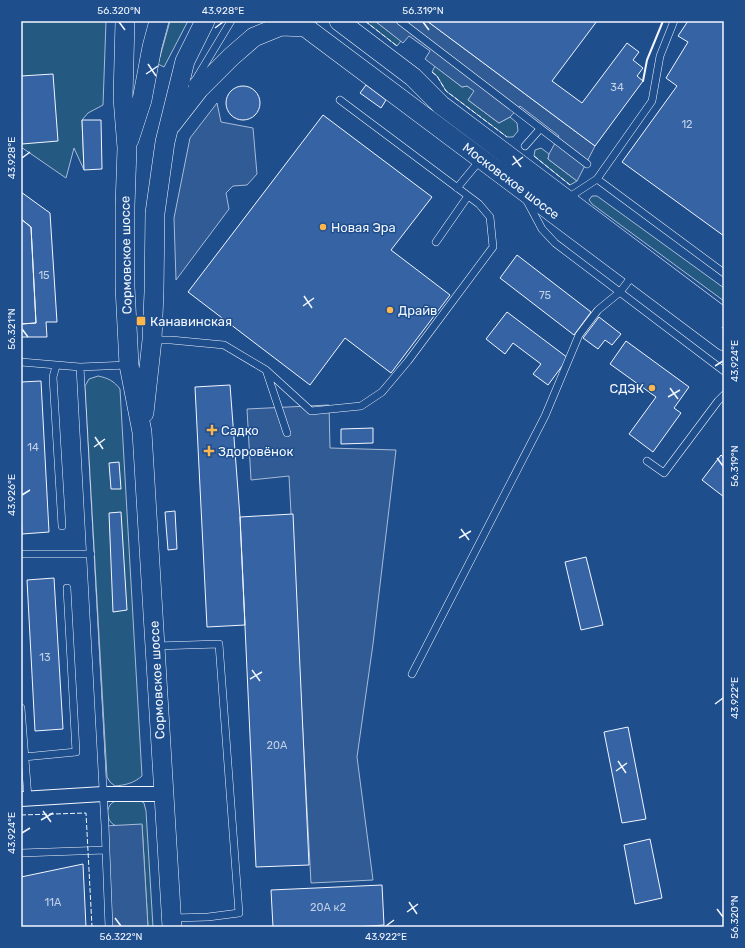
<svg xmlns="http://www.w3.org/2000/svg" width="745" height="948" viewBox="0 0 745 948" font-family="Rubik,sans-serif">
  <rect width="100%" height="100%" fill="#1f4e8c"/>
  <path fill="#245a82" stroke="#a8bbd7" d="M21 21H106L103 105 88 113 82 120 84 170 74 148 66 178 21 147Z
    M170 21H188L164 67 158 64Z
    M365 21H375L401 41 397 46Z
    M435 66 462 87 467 86 475 91 468 100 499 123 510 117 517 123 518 131 513 137H507L446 91 437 76 432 72Z
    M541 148 549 154 548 159 577 181 570 185 534 156 535 150Z
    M592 196H597L724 288V301L592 204 589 200Z
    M98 376C108 378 114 381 120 389L142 776C134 783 126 785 115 786L110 782 107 777 85 386 89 379Z
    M124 799 139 800 144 803 146 811 153 927H148L142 825C135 824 125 827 117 826 108 824 105 812 110 805 113 801 119 800 124 799Z"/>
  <path fill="#305b95" stroke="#a8bbd7" d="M375 21H427L595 146 577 181 548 159 549 154 559 136 520 106 510 117 499 123 468 100 474 91 467 86 462 87 425 59 430 51 409 36 403 43Z
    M217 103 221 122 253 128 257 174 247 185 233 186 226 193 229 209 176 280 174 218 190 138Z
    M329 405 330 448 396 450 373 644 357 757 373 880 311 883 289 476 251 480 247 409Z
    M142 824 148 927H109L105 826Z"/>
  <path fill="#3563a3" stroke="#f2f6ff" d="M427 21H597L552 81 582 103 627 43 639 52 633 60 643 68 637 76 643 81 595 146Z
    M688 21H724V236L622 162 677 86 666 78 688 42 678 36Z
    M53 74 58 141 22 144 21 76Z
    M366 85 386 100 381 108 360 93Z
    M226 103a17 17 0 1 1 34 0a17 17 0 1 1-34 0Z
    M323 115 432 197 391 250 450 295 391 373 345 338 310 385 188 292Z
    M82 120H101L102 169 84 170Z
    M21 192 50 213 57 322H46L47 337H21V324L36 323 31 227 21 219Z
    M21 219 31 227 36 323 21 324Z
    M517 255 591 312 574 335 500 278Z
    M507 312 568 358 548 385 533 374 541 364 513 343 505 354 486 339Z
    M599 317 621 334 612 345 605 340 598 349 583 338Z
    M626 341 689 387 674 408 681 413 653 452 629 434 656 397 610 364Z
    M41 381 49 532 22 534 21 511V382Z
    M230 385 240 517 245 625 207 627 195 387Z
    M373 428V443L341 444V429Z
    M721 455 724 458V497L702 480Z
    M119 462 121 489H111L109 463Z
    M175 511 177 549 168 550 165 512Z
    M121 512 127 610 113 612 109 513Z
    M293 514 309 865 256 867 240 517Z
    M586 557 603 625 581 630 565 562Z
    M54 578 63 729 35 731 27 580Z
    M628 727 646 819 622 823 604 732Z
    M650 839 662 898 635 904 624 845Z
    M83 864 86 927H21V877Z
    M382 885 384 925 355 927H273L271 890Z"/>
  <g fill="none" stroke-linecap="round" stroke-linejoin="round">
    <g stroke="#f2f6ff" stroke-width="8">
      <path id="lane" d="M400 21 587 164
        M192 84 196 79 231 21
        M525 146 540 129
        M597 179 724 273
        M457 188 481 159
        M568 198 597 179 652 101 660 56 674 21
        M527 201 542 229 555 243 724 371
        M436 242 468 196
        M152 340H171L224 345 266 370 287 433
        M21 362 80 367 128 365
        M56 366 53 377 62 526
        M80 367 105 826 109 927
        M266 370 311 411 361 406 382 392 408 361 493 247 490 217 479 204 340 100
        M647 461 664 473 718 401 724 395
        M21 554H91
        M156 646 219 644 239 913 208 917 173 918
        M412 674 545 416 579 335 598 310 620 292 633 275
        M21 708 28 798
        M24 757 76 752 67 588
        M21 853 106 850"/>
    </g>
    <g stroke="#f2f6ff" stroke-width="16">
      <path id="street" d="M21 799 103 794H164"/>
    </g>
    <g stroke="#f2f6ff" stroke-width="20">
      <path id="secondary" d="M125 21 123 98 127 148 125 206V287L129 365 142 432 172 927
        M297 21 724 341
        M339 21 413 77 441 105 724 318
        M171 125 199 89 231 57 254 37 281 26 306 27
        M129 140 142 100 152 47 159 21
        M144 413 152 340 154 292 155 213 165 142 185 61 205 21"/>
    </g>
    <use href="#lane" stroke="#1f4e8c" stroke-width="7"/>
    <use href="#street" stroke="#1f4e8c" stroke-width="14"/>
    <use href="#secondary" stroke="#1f4e8c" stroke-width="19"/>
    <path stroke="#f2f6ff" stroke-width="1" stroke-dasharray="5 2" stroke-linecap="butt" d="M365 21 397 46
      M432 72 437 76 446 91 507 137
      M534 156 570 185
      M21 815 86 813 92 927"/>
    <path stroke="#f2f6ff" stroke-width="2" d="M643 81 647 60 663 21"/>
  </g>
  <path fill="none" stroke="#f2f6ff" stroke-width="1.5" d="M119 22 125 30M423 22 429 30M215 28 223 22M148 64 156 76M146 74 158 66M513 156 521 167M22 158 30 152M512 165 523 157M304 296 312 308M303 306 314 298M22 329 28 337M715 366 723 361M670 388 678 399M668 397 680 390M95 437 103 449M94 447 105 439M717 458 723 466M22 495 30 490M461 529 469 540M459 538 471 531M252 670 260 681M250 679 262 672M715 704 723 698M618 761 626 773M616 771 627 763M43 811 51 822M41 820 53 813M22 833 30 828M409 902 417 914M717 909 723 917M407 912 418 904M115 918 121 926M386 926 394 920"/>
  <g fill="#ffb74d" stroke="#1f4e8c" stroke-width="1.5">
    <circle cx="323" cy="227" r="4"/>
    <circle cx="390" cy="310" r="4"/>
    <rect x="136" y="316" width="10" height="10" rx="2"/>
    <circle cx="652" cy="388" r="4"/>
    <path d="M210 424h4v4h4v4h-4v4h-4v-4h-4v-4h4z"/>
    <path d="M207 445h4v4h4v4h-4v4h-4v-4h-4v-4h4z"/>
  </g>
  <g text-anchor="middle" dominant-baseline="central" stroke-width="3" stroke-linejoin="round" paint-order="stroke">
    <g font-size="11" fill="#c3d1e8">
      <text x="617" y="87">34</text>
      <text x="687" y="124">12</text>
      <text x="44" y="275">15</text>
      <text x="545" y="295">75</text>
      <text x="33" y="447">14</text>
      <text x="45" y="657">13</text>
      <text x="277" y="745">20А</text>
      <text x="53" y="902">11А</text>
      <text x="328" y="907">20А к2</text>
    </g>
    <g font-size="13" fill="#f2f6ff" stroke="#1f4e8c">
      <text transform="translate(511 181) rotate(37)">Московское шоссе</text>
      <text transform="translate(126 255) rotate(-91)">Сормовское шоссе</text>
      <text transform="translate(157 680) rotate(-93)">Сормовское шоссе</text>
    </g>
    <g font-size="13" fill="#f2f6ff" stroke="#1f4e8c" text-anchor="start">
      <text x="331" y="227">Новая Эра</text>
      <text x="398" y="310">Драйв</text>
      <text x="150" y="321">Канавинская</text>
      <text x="644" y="388" text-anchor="end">СДЭК</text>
      <text x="221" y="430">Садко</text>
      <text x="218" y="451">Здоровёнок</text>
    </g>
  </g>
  <rect width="745" height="948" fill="none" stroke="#1f4e8c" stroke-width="44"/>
  <rect x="22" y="22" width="701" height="904" fill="none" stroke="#f2f6ff" stroke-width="1.5"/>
  <g font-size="10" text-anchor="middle" fill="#f2f6ff">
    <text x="119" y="14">56.320°N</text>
    <text x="223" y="14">43.928°E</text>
    <text x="423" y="14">56.319°N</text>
    <text transform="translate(11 158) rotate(-90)" y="4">43.928°E</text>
    <text transform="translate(11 329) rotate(-90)" y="4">56.321°N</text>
    <text transform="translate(734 361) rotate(-90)" y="4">43.924°E</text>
    <text transform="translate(734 466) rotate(-90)" y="4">56.319°N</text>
    <text transform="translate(11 495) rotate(-90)" y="4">43.926°E</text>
    <text transform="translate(734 698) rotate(-90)" y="4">43.922°E</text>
    <text transform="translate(11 833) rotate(-90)" y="4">43.924°E</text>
    <text transform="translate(734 917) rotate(-90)" y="4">56.320°N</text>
    <text x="121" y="940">56.322°N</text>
    <text x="386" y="940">43.922°E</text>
  </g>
</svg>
